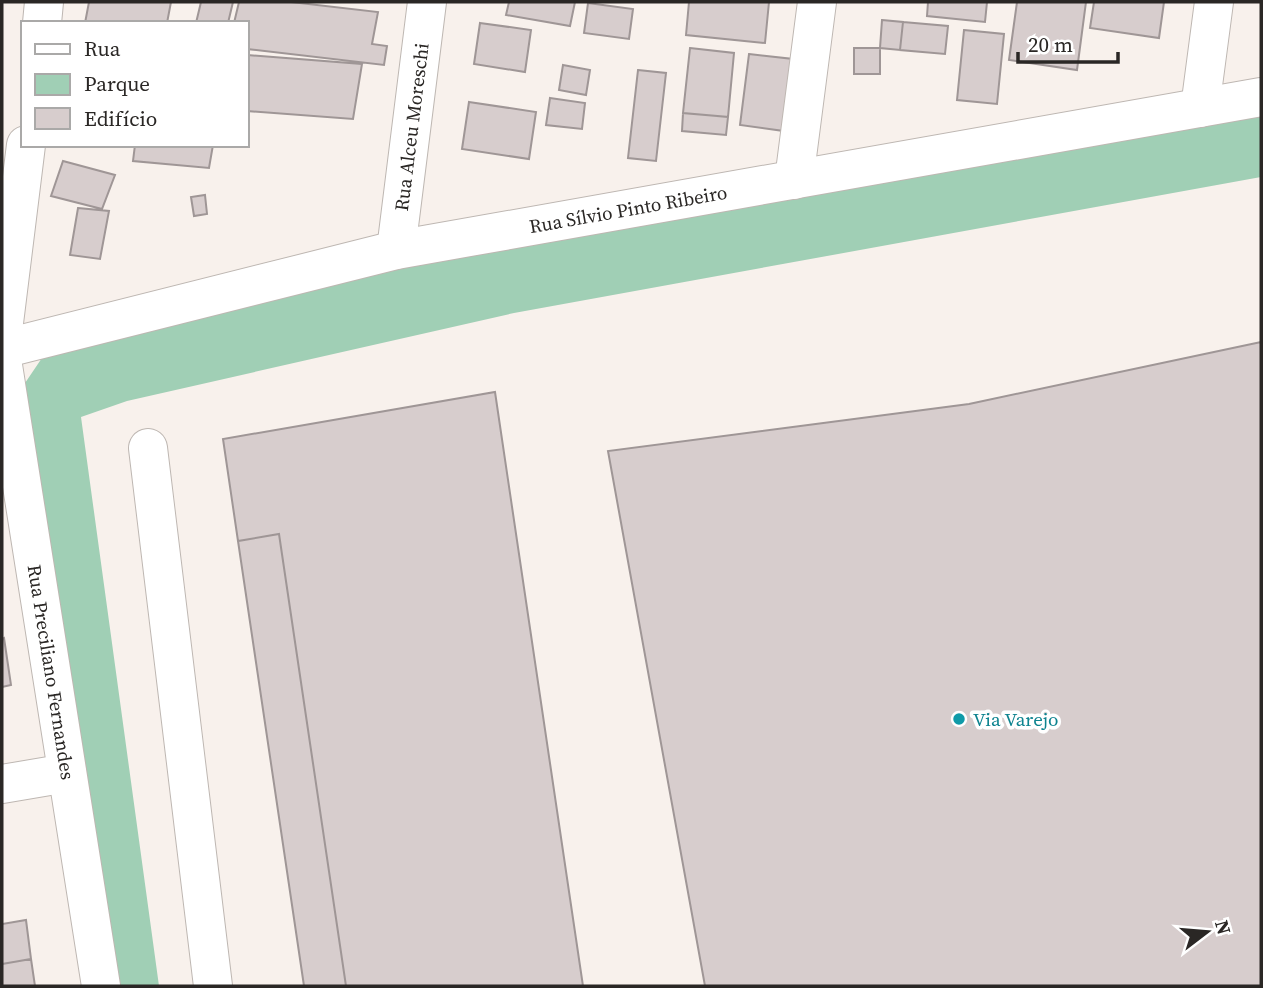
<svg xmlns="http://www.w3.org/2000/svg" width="1263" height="988" viewBox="0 0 1263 988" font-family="'Source Serif 4',serif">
  <rect width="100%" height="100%" fill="#f8f1ec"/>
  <path fill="#a0cfb5" d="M1261 107V177L514 313 127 401 81 417 159 986H119L21 389 46 352 394 264Z"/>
  <path fill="#d7cdcd" stroke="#9f9696" stroke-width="2" d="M89 2H171L167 23H85Z
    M201 2H233L228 23H196Z
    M239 2H291L378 12 372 44 387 46 384 65 247 49V23H234Z
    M509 2H575L570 26 506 15Z
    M689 2H769L765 43 686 35Z
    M928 2H987L985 22 927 16Z
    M1017 2H1086L1077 70 1009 60Z
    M1094 2H1164L1159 38 1090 28Z
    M588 3 633 9 629 39 584 33Z
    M882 20 903 22 900 50 880 48Z
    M903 22 948 26 945 54 900 50Z
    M480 23 531 30 525 72 474 64Z
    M964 30 1004 34 997 104 957 100Z
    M690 48 734 53 728 117 683 113Z
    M854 48H880V74H854Z
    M749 54 793 59 784 131 740 125Z
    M247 55 362 64 353 119 247 111Z
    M563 65 590 70 586 95 559 90Z
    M638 70 666 73 656 161 628 158Z
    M550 98 585 103 582 129 546 125Z
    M469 102 536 112 529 159 462 149Z
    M683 113 728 117 726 135 682 131Z
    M135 145H213L209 168 133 161Z
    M63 161 115 175 102 209 51 196Z
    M205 195 207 214 194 216 191 197Z
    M78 208 109 211 100 259 70 255Z
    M1261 342V986H705L608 451 969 404Z
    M495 392 583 986H346L279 534 238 541 223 439Z
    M279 534 346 986H304L238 541Z
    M4 638 11 685 2 687V639Z
    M26 920 31 959 2 964V924Z
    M31 959 35 986H2V964Z"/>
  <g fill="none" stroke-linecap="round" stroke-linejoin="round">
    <g stroke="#beb7b2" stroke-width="40">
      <g id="minor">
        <path d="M42 23 44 2"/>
        <path d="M1200 108 1214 2"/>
        <path d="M794 180 817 2"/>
        <path id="s1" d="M396 250 427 2"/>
        <path d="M2 339 26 145"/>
        <path id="s2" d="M2 349 396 250 1261 97"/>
        <path id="s3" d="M2 359 101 986"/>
        <path d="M148 448 213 986"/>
        <path d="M2 784 67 773"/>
      </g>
    </g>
    <use href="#minor" stroke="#fff" stroke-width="38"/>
  </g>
  <circle fill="#0f9aa8" stroke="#fff" stroke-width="2.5" cx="959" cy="719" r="7"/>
  <g text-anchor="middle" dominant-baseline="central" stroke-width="7" stroke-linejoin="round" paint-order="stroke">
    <g font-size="19" fill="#2a2725" stroke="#fff">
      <text stroke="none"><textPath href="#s1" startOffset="124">Rua Alceu Moreschi</textPath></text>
      <text stroke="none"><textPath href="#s2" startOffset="642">Rua Sílvio Pinto Ribeiro</textPath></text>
      <text stroke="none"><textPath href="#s3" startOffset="317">Rua Preciliano Fernandes</textPath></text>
    </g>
    <g font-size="19" fill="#0d838f" stroke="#fff" text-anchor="start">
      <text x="973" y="719">Via Varejo</text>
    </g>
  </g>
  <rect width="1263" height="988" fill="none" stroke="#2a2725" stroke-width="7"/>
  <rect x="21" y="21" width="228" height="126" fill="#ffffff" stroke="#aaa9a8" stroke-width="2"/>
  <rect x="35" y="44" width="35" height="10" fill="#ffffff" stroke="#aaa9a8" stroke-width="2"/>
  <text x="84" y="56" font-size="21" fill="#2a2725">Rua</text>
  <rect x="35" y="74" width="35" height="21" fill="#a0cfb5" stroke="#aaa9a8" stroke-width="2"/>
  <text x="84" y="91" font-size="21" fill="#2a2725">Parque</text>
  <rect x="35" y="108" width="35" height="21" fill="#d7cdcd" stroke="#aaa9a8" stroke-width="2"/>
  <text x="84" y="126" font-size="21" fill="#2a2725">Edifício</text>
  <g transform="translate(1207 932) rotate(74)" stroke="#ffffff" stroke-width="5" paint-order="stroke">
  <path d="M0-5L12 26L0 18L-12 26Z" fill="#2a2725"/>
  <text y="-10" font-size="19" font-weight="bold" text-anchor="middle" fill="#2a2725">N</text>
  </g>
  <path d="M1018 52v10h100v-10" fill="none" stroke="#2a2725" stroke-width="3.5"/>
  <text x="1028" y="52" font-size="21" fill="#2a2725" stroke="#ffffff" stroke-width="5" paint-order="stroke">20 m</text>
</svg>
